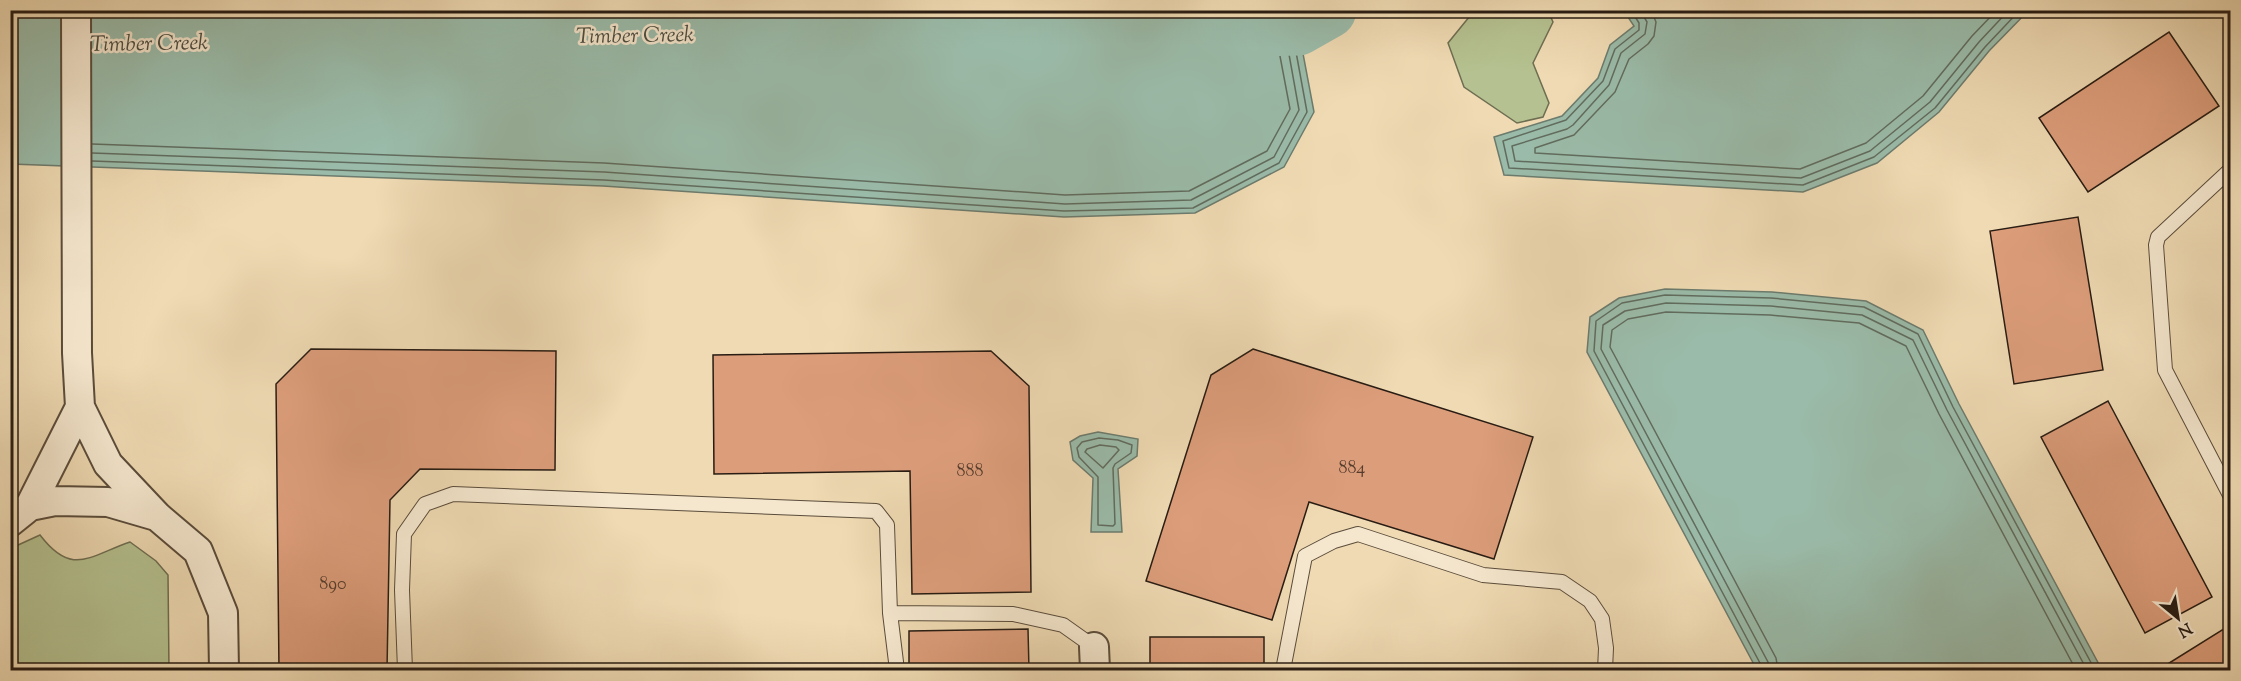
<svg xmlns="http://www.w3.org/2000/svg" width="2241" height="681" viewBox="0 0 2241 681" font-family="'Sorts Mill Goudy',serif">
  <rect width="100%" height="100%" fill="#efdab3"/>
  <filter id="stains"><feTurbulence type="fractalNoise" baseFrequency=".00333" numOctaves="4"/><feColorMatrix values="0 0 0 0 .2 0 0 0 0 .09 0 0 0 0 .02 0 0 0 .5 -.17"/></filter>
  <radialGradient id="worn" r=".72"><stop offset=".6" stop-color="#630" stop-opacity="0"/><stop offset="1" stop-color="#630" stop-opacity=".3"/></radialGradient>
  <path fill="#b5c190" stroke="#6e6e52" stroke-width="1.5" d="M1474 11H1548L1553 22 1533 63 1549 103 1543 117 1517 123 1464 87 1448 43Z
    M40 535C72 577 89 556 130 542L156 561 168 575 169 670H11V551L16 546Z"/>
  <path fill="#9abba9" stroke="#6c7b6d" stroke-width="1.5" d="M11 10 1289 11 1298 27 1314 112 1284 167 1195 213 1064 217 603 186 11 164Z
    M1624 11H2028L1989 51 1939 112 1877 163 1803 192 1504 175 1494 137 1562 116 1598 78 1610 45 1634 26Z
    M1665 289 1772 292 1866 301 1923 330 1959 404 2102 670H1757L1587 352 1590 317 1619 298Z
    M1098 432 1138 439 1137 456 1118 469 1122 532H1091L1093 478 1073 460 1070 442 1080 436Z"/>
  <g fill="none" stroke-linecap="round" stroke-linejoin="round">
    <path stroke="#616c5e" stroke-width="1.5" d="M1631 10 1639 23V30L1615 49 1603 81 1566 120 1503 141 1509 168 1803 185 1874 157 1935 108 1985 47 2020 10
      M1640 10 1647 22 1645 34 1621 53 1609 85 1573 125 1567 129 1512 146 1515 161 1801 178 1870 151 1930 102 1979 42 2009 10
      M1651 10 1656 22 1654 36 1648 44 1629 59 1615 92 1574 135 1535 148V153L1800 169 1866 143 1923 96 1972 36 1997 10
      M92 144 604 163 1065 195 1189 191 1267 151 1290 109 1276 35 1269 20 1268 10
      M92 153 604 172 1065 204 1191 200 1274 157 1299 110 1285 32 1277 17V10
      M92 161 604 180 1064 211 1193 208 1279 163 1307 112 1292 30 1284 10
      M1099 438 1118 440 1132 445 1131 453 1115 464 1113 468 1115 524 1113 526 1098 525V477L1079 457 1077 448 1082 442Z
      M1100 445 1116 447 1119 450 1103 468 1085 452 1087 449Z
      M1762 670 1761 665 1594 351 1596 321 1622 303 1665 295 1771 298 1864 307 1918 334 1953 407 2095 670
      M1769 670 1768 662 1601 349 1603 325 1625 311 1666 303 1771 306 1862 315 1913 340 1947 410 2087 670
      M1778 670 1776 658 1610 347 1612 330 1628 319 1666 312 1770 315 1859 323 1906 346 1939 414 2076 670"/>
    <path stroke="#9abba9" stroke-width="57" d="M1219 29 1298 27 1328 10"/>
  </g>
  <path fill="#dc9d7a" stroke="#281c13" stroke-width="1.5" d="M2169 32 2219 106 2088 192 2039 118Z
    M2078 217 2103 370 2014 384 1990 231Z
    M311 349 556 351 555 470 420 469 390 500 387 670H279L276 384Z
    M1253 349 1533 437 1494 559 1309 502 1272 620 1146 581 1211 375Z
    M991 351 1029 386 1031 592 912 594 910 471 714 474 713 355Z
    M2108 401 2212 597 2145 633 2041 437Z
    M2230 625V670H2170L2166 665Z
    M1028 629 1029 670H909V631Z
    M1150 637H1264V670H1150Z"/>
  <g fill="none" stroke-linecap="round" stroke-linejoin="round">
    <g stroke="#5a4c3b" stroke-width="16">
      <path id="service" d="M2230 170 2158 237 2156 245 2165 370 2230 495
        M890 613 1013 614 1063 625 1094 647
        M405 670 402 590 404 534 425 504 453 494 876 511 887 525 890 613 897 670
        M1283 670 1305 556 1334 541 1358 534 1483 575 1562 582 1590 601 1602 619 1606 648 1605 670"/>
    </g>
    <g stroke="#5a4c3b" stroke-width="32">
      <path id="minor" d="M76 10 77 353 80 407 108 464 158 517 198 551 223 613 224 670
        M30 506 55 501 108 502 156 516
        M10 522 30 506 80 407
        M1094 647 1095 670"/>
    </g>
    <use href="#service" stroke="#f5e7ce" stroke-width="14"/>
    <use href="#minor" stroke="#f5e7ce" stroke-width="28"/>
  </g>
  <g text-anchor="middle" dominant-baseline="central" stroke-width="5" stroke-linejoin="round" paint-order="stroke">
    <g font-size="18" fill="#553c2d">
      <text x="1352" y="469">884</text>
      <text x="970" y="472">888</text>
      <text x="333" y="585">890</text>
    </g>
    <g font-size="22" font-style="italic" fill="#4a4c40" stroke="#f5e7ce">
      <text transform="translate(635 37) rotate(-1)">Timber Creek</text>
      <text transform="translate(149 45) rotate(-1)">Timber Creek</text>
    </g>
  </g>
  <rect width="2241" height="681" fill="none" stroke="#efdab3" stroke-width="36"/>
  <rect x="12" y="12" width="2217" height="657" fill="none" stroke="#281c13" stroke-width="3"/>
  <rect x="18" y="18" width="2205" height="645" fill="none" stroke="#281c13" stroke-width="1.5"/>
  <g transform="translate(2178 618) rotate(150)" stroke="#f5e7ce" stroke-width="4.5" paint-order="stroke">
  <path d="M0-4.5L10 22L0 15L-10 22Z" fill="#281c13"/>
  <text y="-9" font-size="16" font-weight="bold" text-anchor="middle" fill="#281c13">N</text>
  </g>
  <rect width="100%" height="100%" filter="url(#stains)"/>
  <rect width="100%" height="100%" fill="url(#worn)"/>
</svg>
